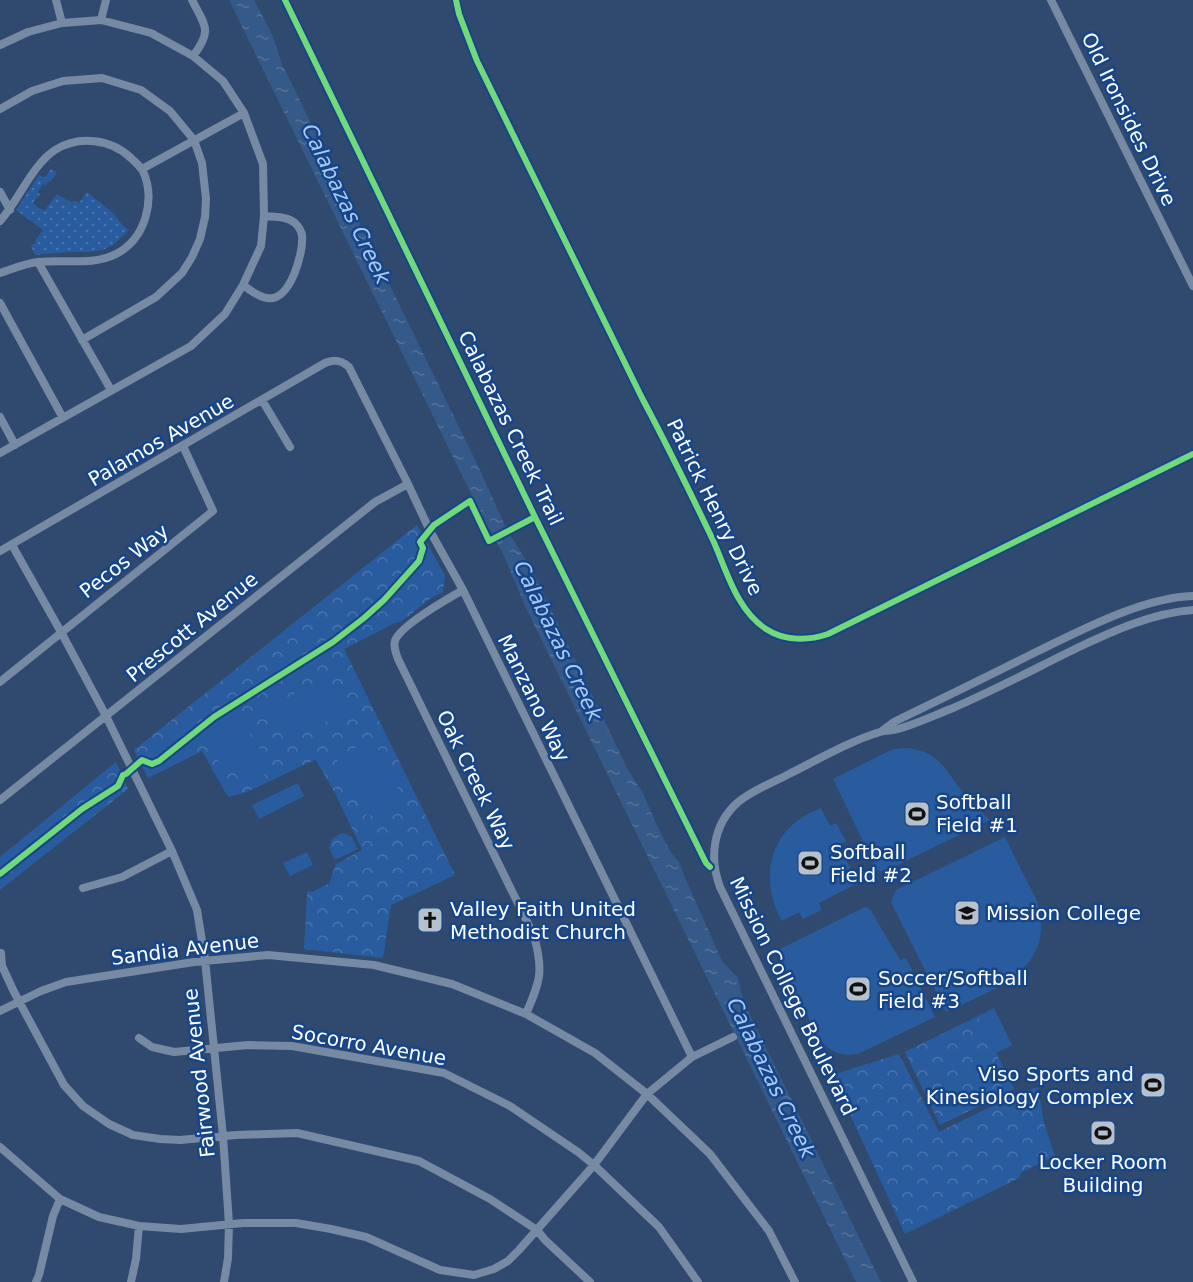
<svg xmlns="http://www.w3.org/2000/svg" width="1193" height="1282" viewBox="0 0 1193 1282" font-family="'DejaVu Sans',sans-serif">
  <defs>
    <pattern id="grass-dots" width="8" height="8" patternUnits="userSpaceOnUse" patternTransform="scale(1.5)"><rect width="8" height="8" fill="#295c9f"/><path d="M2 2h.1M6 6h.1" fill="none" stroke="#4974ad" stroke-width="1.8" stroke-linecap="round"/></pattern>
    <pattern id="park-crowns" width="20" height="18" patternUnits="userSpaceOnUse" patternTransform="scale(1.5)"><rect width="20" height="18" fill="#295c9f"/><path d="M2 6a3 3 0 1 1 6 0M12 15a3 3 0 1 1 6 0" fill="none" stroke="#4974ad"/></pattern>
    <pattern id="water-ripples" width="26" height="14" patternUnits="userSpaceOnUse" patternTransform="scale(1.5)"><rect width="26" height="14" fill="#355988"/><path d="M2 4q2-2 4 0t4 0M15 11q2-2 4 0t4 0" fill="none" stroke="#53729a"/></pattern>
  </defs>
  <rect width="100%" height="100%" fill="#304a6f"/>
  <path fill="url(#grass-dots)" d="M51 169 57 173 50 182 48 181 46 185 43 184 38 192 40 194 33 203 40 209 41 208 44 211 57 194 70 202 76 201 79 203 87 192 113 213 124 227 129 230 113 245 103 250 86 252H67L35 255 31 246 36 242 35 241 43 230 16 210 39 175 45 178Z"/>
  <path fill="url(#park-crowns)" d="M417 525 445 576 443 592 431 598 402 621 393 624 344 649 455 875 391 905 383 958 304 949 307 893 309 891 312 892 330 883V881L336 864 362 850 335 793 316 760 312 761 245 793 228 797 202 751 148 778 134 750Z
    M116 762 128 789 0 890V857Z
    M342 833 352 837 358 849 335 860 329 848 333 838Z
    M978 1016 1014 1089 940 1125 905 1052Z
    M899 1054 939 1132 1017 1094 1038 1087 1044 1123 1055 1156 1022 1172 1019 1178 905 1234 832 1075Z"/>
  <path fill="#295c9f" d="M327 675 345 710 286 744 269 708Z
    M236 712 272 769 244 787 229 764 223 768 201 734Z
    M373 739 403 799 367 817 336 758Z
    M904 748C941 750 945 772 966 796 973 804 982 812 990 820L883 872 877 870 833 779 887 752 895 749Z
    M298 783 304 796 259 819 252 805Z
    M821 808 830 826 836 823 846 841 839 845 856 880 854 885 819 903 822 910 803 919 799 912 782 921C762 887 766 842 800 819 806 814 814 811 821 808Z
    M1005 837C1013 853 1020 868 1028 883 1031 890 1036 897 1038 904 1056 971 993 989 946 1012L891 902 896 890Z
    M307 852 313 865 290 876 283 863Z
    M865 907 870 909 900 960 906 958 935 1017 860 1053C842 1058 829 1052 818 1037L776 951Z
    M994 1008 1012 1045 996 1053 978 1016Z"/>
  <path fill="url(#water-ripples)" d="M229 0H254L272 34 282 64 479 468 507 530 533 572 628 770 643 793 653 817 670 851 680 864 686 880 722 961 738 978 744 1003 881 1282H856L525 606 504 556 483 518Z"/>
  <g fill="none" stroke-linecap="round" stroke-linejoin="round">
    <path stroke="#778aa4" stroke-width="8" d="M56 0 62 23
      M192 0C205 26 213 30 193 56
      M456 0 459 14 477 61 642 398C666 443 689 490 711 536 726 567 735 609 766 629 784 641 808 641 828 634L1193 454
      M1051 0 1193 286
      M101 20 106 0
      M0 45 28 32 62 23 101 20 151 33 193 56 223 81 244 113 263 164 264 216 261 246 243 285 225 314 191 346 0 453
      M0 109 32 91 63 81 102 78 141 90 170 111 194 140 202 163 206 199 205 217 200 239 192 257 182 273 156 297 82 340
      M142 169 244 113
      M0 192 10 210
      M0 221C19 200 32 165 55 150 79 135 111 139 131 158 135 162 140 166 143 171 156 201 145 239 116 254 93 266 64 259 39 262 26 263 12 269 0 273
      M38 262 111 390
      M243 285C250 290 258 297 267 298 290 303 304 252 302 235 301 230 298 226 295 223 287 216 274 217 264 216
      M0 303 63 418
      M262 400 290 447
      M0 417 15 445
      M12 545 61 632 106 716 172 851 197 910 205 960 223 1136 229 1224 228 1258 224 1282
      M0 551 325 363C334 359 341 360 349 367L408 484 430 531 463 590 692 1057
      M463 590C449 598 399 626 395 641 393 647 396 653 398 659L534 936C544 972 540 981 526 1014
      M0 682 213 511 183 446
      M882 731 894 722C939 700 985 678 1030 655 1076 633 1142 597 1193 596
      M0 800 375 502 408 484
      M83 888 122 877 172 851
      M1 953 2 966 14 992 64 1085 83 1106 109 1124 133 1135 160 1139 180 1140 236 1135 297 1133 419 1161 490 1199 537 1230 545 1240 590 1282
      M0 1011 41 991 66 982 194 962 268 955 374 965 452 984 526 1014 595 1053 647 1094 710 1154 769 1231 795 1282
      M139 1038 152 1047 174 1052 248 1045 292 1046 444 1073 510 1106 578 1152 594 1165 659 1227 698 1282
      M0 1147 60 1199 99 1217 139 1226 181 1229 243 1223H296L331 1229 366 1237 440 1270 474 1275 494 1269 508 1261 519 1250 594 1165 647 1094 692 1057 733 1037
      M36 1282 39 1275 53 1216 60 1199
      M131 1282 136 1259 139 1226
      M913 1282 720 887C709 858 713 825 737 803 752 790 772 783 789 774 817 760 850 741 880 732 886 730 892 731 898 729 917 724 935 715 953 708 995 690 1036 668 1077 648 1113 631 1152 613 1193 610"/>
    <g stroke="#164689" stroke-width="10">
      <path id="cycleway" d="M285 0 535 517 706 863 710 867
        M456 0 459 14 477 61 642 398C666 443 689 490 711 536 726 567 735 609 766 629 784 641 808 641 828 634L1193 454
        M0 874 82 809 118 786 123 775 126 774 142 760 152 764 159 761 214 717 333 642 364 618 384 600 419 561 423 548 420 542 434 525 470 501 489 541 535 517"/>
    </g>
    <use href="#cycleway" stroke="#71d979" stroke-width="6"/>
  </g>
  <defs>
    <g id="stadium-square" transform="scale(1.35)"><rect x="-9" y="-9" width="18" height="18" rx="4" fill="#b7c0cd" stroke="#164689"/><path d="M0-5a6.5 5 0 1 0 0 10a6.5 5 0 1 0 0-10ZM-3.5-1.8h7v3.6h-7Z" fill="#111"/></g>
    <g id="university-square" transform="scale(1.35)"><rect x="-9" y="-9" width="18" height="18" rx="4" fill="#b7c0cd" stroke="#164689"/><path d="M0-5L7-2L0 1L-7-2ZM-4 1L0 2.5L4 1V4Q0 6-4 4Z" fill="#111"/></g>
    <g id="church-square" transform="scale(1.35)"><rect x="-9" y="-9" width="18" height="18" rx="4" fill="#b7c0cd" stroke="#164689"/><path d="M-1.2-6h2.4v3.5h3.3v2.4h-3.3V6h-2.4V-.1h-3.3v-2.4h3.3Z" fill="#111"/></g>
  </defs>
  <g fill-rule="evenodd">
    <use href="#stadium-square" x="917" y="814"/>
    <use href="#stadium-square" x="810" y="863"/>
    <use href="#university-square" x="967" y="913"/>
    <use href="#church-square" x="430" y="920"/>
    <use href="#stadium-square" x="858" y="989"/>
    <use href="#stadium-square" x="1153" y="1085"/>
    <use href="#stadium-square" x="1103" y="1133"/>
  </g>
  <g text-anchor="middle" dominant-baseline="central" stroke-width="5" stroke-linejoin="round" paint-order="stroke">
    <g font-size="20" fill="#fff" stroke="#164689">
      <text transform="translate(1129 119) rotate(64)">Old Ironsides Drive</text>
      <text transform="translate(511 428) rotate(64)">Calabazas Creek Trail</text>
      <text transform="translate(161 440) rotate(-30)">Palamos Avenue</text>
      <text transform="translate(715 507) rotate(64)">Patrick Henry Drive</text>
      <text transform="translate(124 561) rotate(-38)">Pecos Way</text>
      <text transform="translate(192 627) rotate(-39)">Prescott Avenue</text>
      <text transform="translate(534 698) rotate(64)">Manzano Way</text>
      <text transform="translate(476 780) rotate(64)">Oak Creek Way</text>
      <text transform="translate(185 949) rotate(-7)">Sandia Avenue</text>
      <text transform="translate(793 996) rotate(64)">Mission College Boulevard</text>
      <text transform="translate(369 1045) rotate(10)">Socorro Avenue</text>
      <text transform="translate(199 1073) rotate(-96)">Fairwood Avenue</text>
    </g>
    <g font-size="20" fill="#fff" stroke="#164689" text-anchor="start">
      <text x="936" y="802">Softball<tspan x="936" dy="23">Field #1</tspan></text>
      <text x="830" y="852">Softball<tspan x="830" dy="23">Field #2</tspan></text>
      <text x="450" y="909">Valley Faith United<tspan x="450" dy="23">Methodist Church</tspan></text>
      <text x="986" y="913">Mission College</text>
      <text x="878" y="978">Soccer/Softball<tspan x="878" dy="23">Field #3</tspan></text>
      <text x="1134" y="1074" text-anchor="end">Viso Sports and<tspan x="1134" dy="23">Kinesiology Complex</tspan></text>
      <text x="1103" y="1162" text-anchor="middle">Locker Room<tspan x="1103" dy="23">Building</tspan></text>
    </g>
    <g font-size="21" font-style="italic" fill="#a9cbf6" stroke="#164689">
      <text transform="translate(346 204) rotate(64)">Calabazas Creek</text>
      <text transform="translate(558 641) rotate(64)">Calabazas Creek</text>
      <text transform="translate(771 1078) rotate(64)">Calabazas Creek</text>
    </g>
  </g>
</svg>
